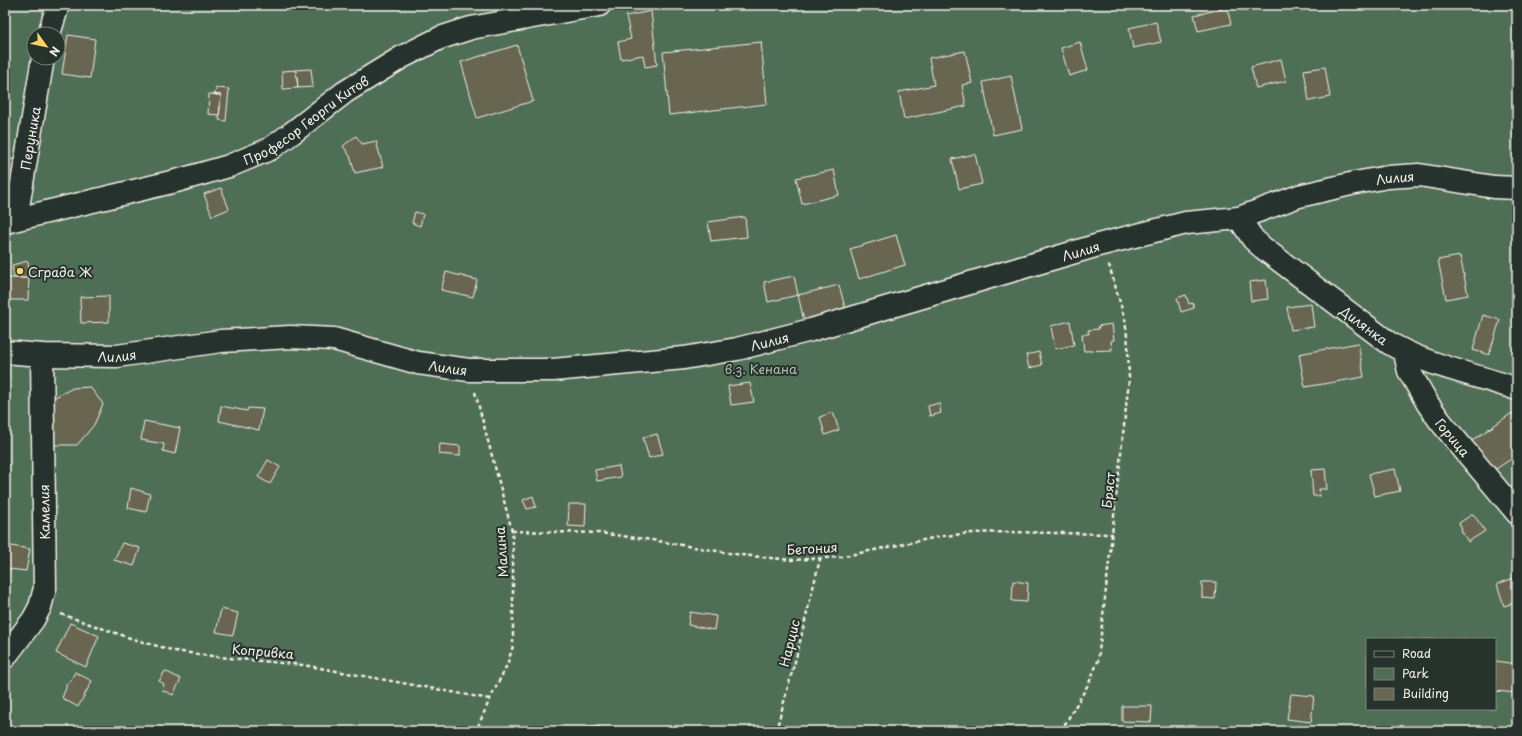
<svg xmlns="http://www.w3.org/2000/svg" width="1522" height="736" viewBox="0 0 1522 736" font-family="'Playpen Sans',sans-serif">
  <rect width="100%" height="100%" fill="#26332d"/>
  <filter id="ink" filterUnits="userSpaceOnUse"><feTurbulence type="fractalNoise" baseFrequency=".025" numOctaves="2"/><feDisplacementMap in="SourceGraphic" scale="8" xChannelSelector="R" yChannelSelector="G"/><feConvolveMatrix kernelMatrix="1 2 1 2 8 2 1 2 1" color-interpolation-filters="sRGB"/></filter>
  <g filter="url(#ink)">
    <path fill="#506e56" stroke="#a2b09f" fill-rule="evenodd" d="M5 5H1517V731H5ZM34 34H58V58H34ZM1367 639H1495V709H1367Z"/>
    <path fill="#676651" stroke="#f4f1e8" d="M855 5H874L857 11Z
      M1227 8 1231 24 1198 31 1194 15Z
      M651 11 657 65 645 67 643 55 621 59 618 42 631 39 626 16Z
      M1156 22 1161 42 1133 48 1129 28Z
      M68 35 95 39 90 78 62 74Z
      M761 42 767 104 669 115 663 52Z
      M1080 42 1088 70 1069 76 1061 48Z
      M517 45 533 101 477 118 461 62Z
      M965 51 972 83 962 85 966 106 904 119 899 92 934 85 929 58Z
      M1281 59 1286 81 1256 88 1251 67Z
      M1325 67 1330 97 1309 101 1304 70Z
      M311 69 313 87 298 88 296 70Z
      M296 70 298 88 283 89 282 71Z
      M1011 76 1022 129 993 135 983 82Z
      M216 88 229 89 226 121 219 120 221 95H215Z
      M209 94 221 95 219 115 208 114Z
      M356 136 362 144 376 141 383 167 355 173 350 156 343 146Z
      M975 154 982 184 959 189 952 159Z
      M5 158 16 160 10 191 5 190Z
      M834 170 839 195 802 204 796 178Z
      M221 188 229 209 212 216 204 194Z
      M415 212 423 214 420 226 412 223Z
      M745 217 747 237 711 241 708 222Z
      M896 235 905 265 859 279 850 249Z
      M1460 256 1468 295 1446 299 1438 260Z
      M28 261 29 278H14L12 265Z
      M446 272 477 280 473 297 441 290Z
      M794 276 798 295 768 302 764 282Z
      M7 278H29L28 300H7Z
      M1266 280 1268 299 1251 301 1249 282Z
      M839 285 846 311 804 321 798 295Z
      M1186 295 1189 304 1193 303 1194 308 1181 312 1177 298Z
      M109 296V322L81 323 80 297Z
      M1311 304 1314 327 1291 330 1287 307Z
      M1483 315 1500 320 1489 355 1473 350Z
      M1070 321 1074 345 1055 349 1051 326Z
      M1112 324 1114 340 1111 341 1112 350 1084 351 1082 334H1089L1088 330 1099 329 1098 326Z
      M1358 343 1364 377 1305 387 1299 354Z
      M1039 352 1042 365 1029 368 1026 355Z
      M750 383 754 402 731 405 728 386Z
      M90 387 103 404 94 425 77 445H52L53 398 73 388Z
      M939 403 941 413 930 416 928 406Z
      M221 406 247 411 248 408 263 409 259 430 219 421Z
      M833 412 839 430 825 435 820 417Z
      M1512 413 1517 422V455L1496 469 1470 442Z
      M144 421 180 428 175 454 163 451 164 444 141 440Z
      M657 434 663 454 649 458 643 438Z
      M440 444 460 446V456L439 454Z
      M268 460 280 467 270 484 258 477Z
      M619 466 621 477 597 481 595 470Z
      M1325 469 1327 489H1319L1320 496H1313L1311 470Z
      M1395 469 1400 491 1375 496 1369 474Z
      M131 488 150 494 146 512 128 508Z
      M533 496 536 507 527 509 523 500Z
      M569 504H586L585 527 568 526Z
      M1473 514 1485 531 1468 542 1461 530 1462 529 1459 523Z
      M122 543 140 548 134 566 114 560Z
      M5 545 30 549 26 571 9 569 8 572 5 571Z
      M1517 577V602L1504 606 1497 584Z
      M1013 581 1028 583 1027 602 1012 601Z
      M1202 582H1216L1215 599 1202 598Z
      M221 609 238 613 233 635 216 632Z
      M690 612 716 616 714 630 688 625Z
      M70 623 99 636 86 667 56 653Z
      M1495 661 1517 664V693L1495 691Z
      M165 671 181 679 173 695 162 690 164 684 159 681Z
      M75 672 92 681 78 707 62 698 66 688V684L70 682Z
      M1291 694 1314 696 1311 722 1287 719Z
      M1122 706H1152L1151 722 1122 721Z
      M589 726 600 727 599 731H588Z"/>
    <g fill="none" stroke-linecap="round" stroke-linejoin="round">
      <g stroke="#f4f1e8" stroke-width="25">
        <g id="street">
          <path d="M49 34 58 5"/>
          <path id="s1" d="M1239 218 1253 239 1263 248 1389 343C1428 366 1474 374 1517 389"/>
          <path id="s2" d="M16 219 43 58"/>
          <path id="s3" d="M5 222 180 180 229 166 270 149 292 133 345 92 402 57 440 38 471 28 599 5"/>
          <path id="s4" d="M5 352 42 355 117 356 221 341 290 337 334 339 418 363 469 370H553L684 358 737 349 811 330 1102 244 1186 223 1239 218 1299 196 1355 183 1388 177 1419 175 1494 187 1517 188"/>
          <path id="s5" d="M1405 353 1409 371 1428 404 1440 421 1517 513"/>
          <path d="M5 657 33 620 40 607 45 588 42 355"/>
        </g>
      </g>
      <path stroke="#f4f1e8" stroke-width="2.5" stroke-dasharray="4 3" stroke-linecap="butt" d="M475 392 512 531 513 545V646L507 665 490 699 476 731
        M512 531 599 533 652 540 741 555 792 560 840 557 943 536 972 533 1006 532 1113 534
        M61 614 133 639 175 651 219 657 303 665 490 699
        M776 731 797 654 820 559
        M1061 731 1089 683 1098 661 1129 380 1128 345 1125 319 1109 265"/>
      <use href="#street" stroke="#26332d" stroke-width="22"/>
    </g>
  </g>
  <circle fill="#ffd166" stroke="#26332d" stroke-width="1.5" cx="20" cy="271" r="4"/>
  <g text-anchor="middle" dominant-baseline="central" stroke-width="4" stroke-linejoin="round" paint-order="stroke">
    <g font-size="13" fill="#f4f1e8" stroke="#26332d">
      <text stroke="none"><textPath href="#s3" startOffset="321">Професор Георги Китов</textPath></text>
      <text stroke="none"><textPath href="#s2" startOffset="82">Перуника</textPath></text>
      <text stroke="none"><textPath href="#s4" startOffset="1420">Лилия</textPath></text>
      <text stroke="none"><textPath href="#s4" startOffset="1096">Лилия</textPath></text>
      <text stroke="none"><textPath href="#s1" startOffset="166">Дилянка</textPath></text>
      <text stroke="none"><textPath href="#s4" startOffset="772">Лилия</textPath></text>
      <text stroke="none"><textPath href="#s4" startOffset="112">Лилия</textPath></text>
      <text stroke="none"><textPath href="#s4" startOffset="448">Лилия</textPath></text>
      <text stroke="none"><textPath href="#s5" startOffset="98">Горица</textPath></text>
      <text transform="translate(1108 490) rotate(-84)">Бряст</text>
      <text transform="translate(44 512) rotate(-91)">Камелия</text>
      <text transform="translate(812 548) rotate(-3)">Бегония</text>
      <text transform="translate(501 552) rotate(-94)">Малина</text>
      <text transform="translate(789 643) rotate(-76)">Нарцис</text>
      <text transform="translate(263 651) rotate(5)">Копривка</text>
    </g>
    <g font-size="13" fill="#f4f1e8" stroke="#26332d" text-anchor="start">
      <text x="28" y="271">Сграда Ж</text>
    </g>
    <g font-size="13" fill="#b2bdae" stroke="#26332d">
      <text x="761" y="368">в.з. Кенана</text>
    </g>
  </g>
  <rect width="1522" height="736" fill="none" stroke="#26332d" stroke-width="20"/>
  <rect x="10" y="10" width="1502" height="716" fill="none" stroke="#f4f1e8" stroke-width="1.5" filter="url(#ink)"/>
  <rect x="1366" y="638" width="130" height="72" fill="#26332d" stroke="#787f78"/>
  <rect x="1374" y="651" width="20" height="6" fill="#26332d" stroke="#787f78"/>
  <text x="1402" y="658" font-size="12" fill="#f4f1e8">Road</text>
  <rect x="1374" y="668" width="20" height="12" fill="#506e56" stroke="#787f78"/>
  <text x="1402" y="678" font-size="12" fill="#f4f1e8">Park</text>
  <rect x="1374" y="688" width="20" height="12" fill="#676651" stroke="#787f78"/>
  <text x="1402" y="698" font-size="12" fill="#f4f1e8">Building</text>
  <g transform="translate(46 46) rotate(123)"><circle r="19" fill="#26332d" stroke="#787f78"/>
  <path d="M0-3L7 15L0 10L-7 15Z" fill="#ffd166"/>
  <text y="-6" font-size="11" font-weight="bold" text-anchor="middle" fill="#f4f1e8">N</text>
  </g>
</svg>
